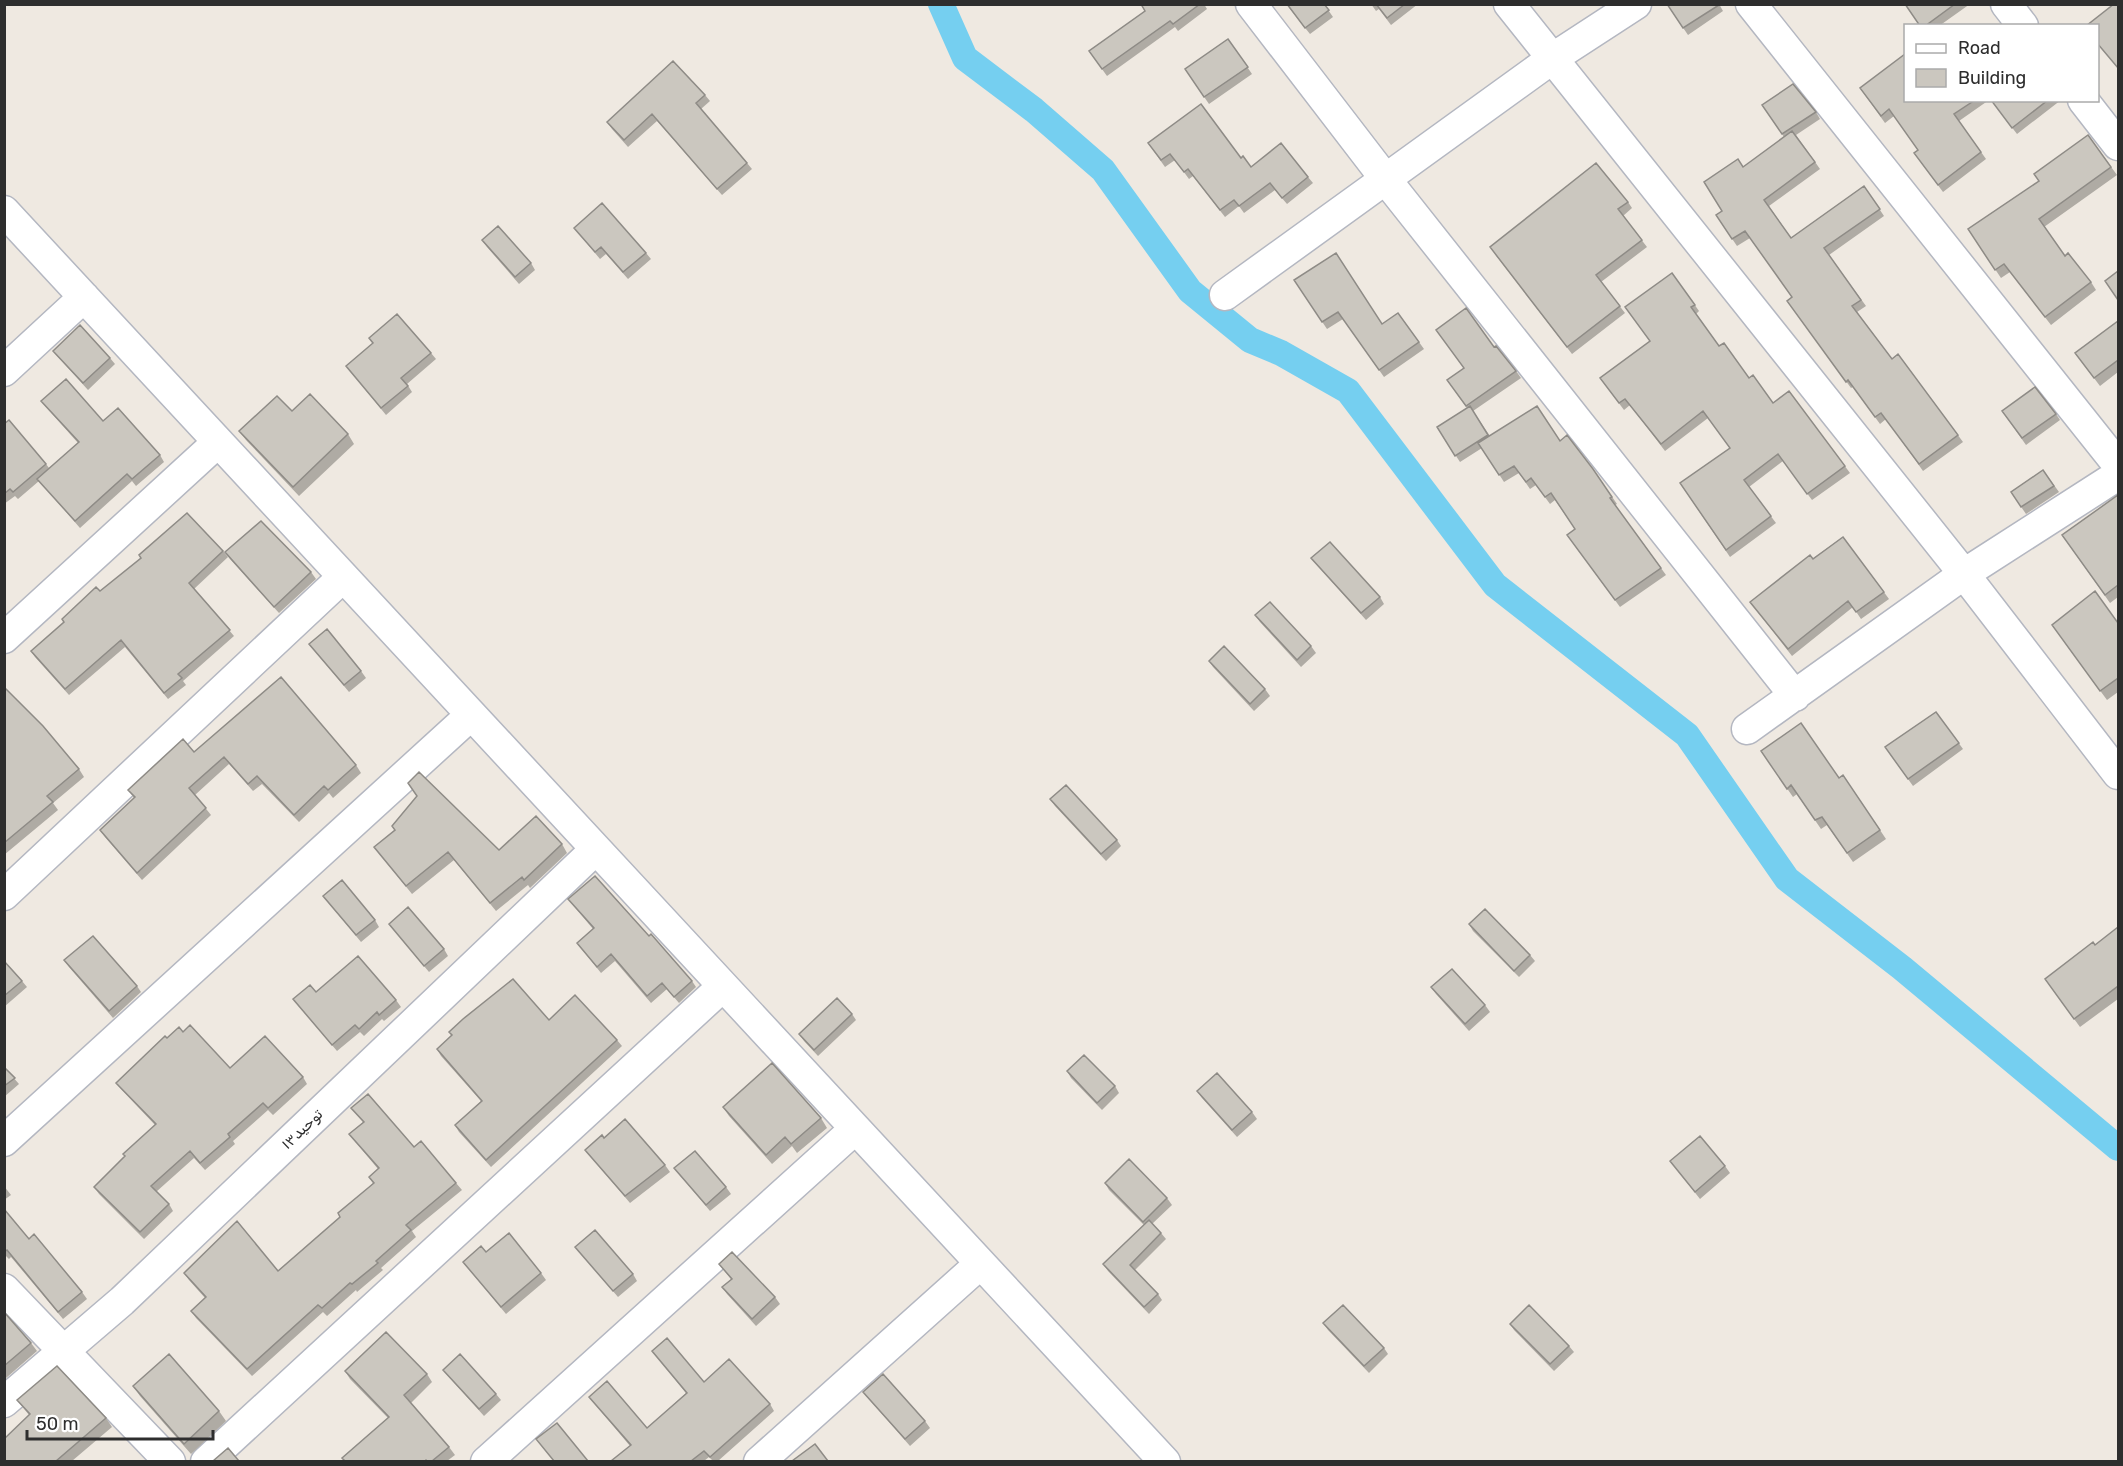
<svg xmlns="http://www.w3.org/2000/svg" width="2123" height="1466" viewBox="0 0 2123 1466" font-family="Rubik,'Noto Sans Arabic',sans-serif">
  <rect width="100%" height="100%" fill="#efe9e1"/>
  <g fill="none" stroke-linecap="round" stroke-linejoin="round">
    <path stroke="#75cff0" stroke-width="26" d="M941 4 965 58 1034 110 1103 170 1190 291 1250 340 1281 353 1348 391 1495 585 1687 735 1787 879 1902 968 2118 1148"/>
    <g stroke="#b4b7c1" stroke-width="33">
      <path id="minor" d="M1251 4 1387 181 1795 696
        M1509 4 1964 574 2118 774
        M1751 4 2118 465
        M2006 4 2023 26
        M2083 100 2118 145
        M4 211 1165 1462
        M1225 295 1553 58 1636 4
        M4 371 84 297
        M4 638 218 442
        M1747 729 1964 574 2118 475
        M4 895 343 577
        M4 1141 471 715
        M4 1289 170 1462
        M4 1402 122 1301 595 850
        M206 1462 722 987
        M486 1462 855 1129
        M759 1462 980 1264"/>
    </g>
    <use href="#minor" stroke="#fff" stroke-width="30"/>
  </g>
  <path fill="#afaba4" d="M1140 4H1204L1207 9 1178 31 1175 27 1107 76 1089 51 1145 11Z
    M1286 4H1324L1333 17 1310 34Z
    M1371 4H1418L1391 25 1379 9 1376 11Z
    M1667 4H1719L1723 11 1688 35Z
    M1905 4H1970L1939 26H1920Z
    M1228 39 1252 74 1209 104 1185 69Z
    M1860 88 1905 100H1989L1959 121 1986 159 1943 192 1914 153 1918 150 1894 116 1885 123Z
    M705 95 710 101 701 109 747 163 752 169 722 195 657 121 628 147 612 129 607 122Z
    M1991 100H2061L2017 134Z
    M1762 105 1816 112 1820 119 1796 135 1820 169 1769 206 1791 238 1864 186 1884 216 1829 255 1866 306 1857 312 1892 359 1898 354 1963 442 1923 471 1886 419 1880 424 1853 387 1851 388 1787 301 1792 297 1750 238 1737 246 1716 215 1722 211 1744 167 1784 137Z
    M2088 135 2117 175 2044 227 2065 256 2091 282 2096 290 2051 325 2010 272 2001 278 1968 229 2039 181Z
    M1148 143 1241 158 1251 167 1308 177 1313 183 1287 204 1275 190 1244 213 1239 206 1225 217 1193 176 1189 179 1175 160 1165 167Z
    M1628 202 1632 208 1623 216 1647 247 1601 282 1625 313 1572 354 1495 254Z
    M574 228 646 253 651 259 628 279 606 254 600 259Z
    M482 240 531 263 535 270 519 284 487 247Z
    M1672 273 1699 311 1696 314 1719 346 1773 403 1789 391 1850 473 1812 500 1783 461 1749 487 1776 523 1730 557 1680 483 1730 448 1708 418 1665 451 1630 405 1624 410 1600 378 1650 342Z
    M1294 280 1383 324 1398 313 1424 349 1384 377 1343 319 1327 329Z
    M2118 321V372L2100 386 2075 353Z
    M369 338 431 353 436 359 407 384 412 392 386 415 346 366 373 343Z
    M1494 347 1516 371 1521 378 1473 411 1490 436 1560 441 1593 469 1617 504 1615 505 1666 575 1620 607 1567 535 1575 529 1555 500 1550 504 1536 485 1530 489 1519 473 1504 482 1482 448 1460 462 1437 427 1467 408 1447 380Z
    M53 351 110 358 115 364 88 390 58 357Z
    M41 401 103 421 160 455 164 462 136 486 132 481 80 528 39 481 18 499 15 496 4 504V424L46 464 49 468 78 443 46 407Z
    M292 411 348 434 354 444 299 496 246 440 239 431Z
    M2002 411 2056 414 2060 420 2026 445Z
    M2043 470 2059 492 2026 514 2011 492Z
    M2118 495V597L2110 603 2062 535Z
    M1843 537 1889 599 1861 619 1853 607 1792 656 1750 602Z
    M223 551 228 557 194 589 234 636 183 681 186 685 168 699 125 647 69 695 35 657 31 651 100 591Z
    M225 552 311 572 316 579 279 613 230 559Z
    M1311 558 1380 597 1384 604 1366 620 1316 564Z
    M1255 615 1311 646 1316 653 1301 667 1260 622Z
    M2118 623V692L2107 700 2052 625Z
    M309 644 361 671 366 678 349 692Z
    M1209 661 1265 689 1270 696 1254 711 1213 667Z
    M4 687 79 769 84 777 53 803 58 810 4 855Z
    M1936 712 1963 749 1913 786 1885 747Z
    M1761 751 1839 778 1843 775 1886 839 1853 862 1827 825 1821 829 1797 794 1793 797Z
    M194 752 356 765 361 773 333 798 329 793 299 822 262 784 253 791 229 764 195 795 211 815 142 880 105 837 100 830 134 798 128 790Z
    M1050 799 1117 840 1121 846 1106 861 1055 806Z
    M562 844 567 853 530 888 528 885 496 911 454 860 412 894 374 847 499 850Z
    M323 896 375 920 379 927 361 942Z
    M568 899 649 936 692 981 696 987 679 1003 667 989 651 1003 615 961 601 973 577 943 593 929Z
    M389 924 444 949 448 956 429 972Z
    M1469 924 1530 955 1535 961 1519 977 1473 931Z
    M2118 927V999L2080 1027 2045 979 2095 945Z
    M64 960 137 986 141 992 113 1018 69 967Z
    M4 961 22 981 27 987 4 1007Z
    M1431 987 1485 1005 1490 1012 1469 1031 1436 994Z
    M316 992 396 1000 401 1007 384 1021 382 1019 364 1036 360 1032 337 1051 293 999Z
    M852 1014 856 1020 818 1056 804 1041 799 1034Z
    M549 1020 617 1040 622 1046 491 1167 459 1132 455 1125 481 1101 441 1056 437 1049 452 1036 449 1032Z
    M183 1032 230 1068 303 1077 307 1084 273 1115 268 1110 233 1141 235 1144 205 1170 194 1158 156 1192 169 1204 173 1211 144 1239 99 1194 94 1187 155 1125 121 1089 116 1083 167 1038Z
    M4 1067 19 1084 4 1097Z
    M1067 1071 1115 1086 1119 1093 1102 1110 1071 1078Z
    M1197 1091 1252 1112 1257 1119 1237 1137 1202 1098Z
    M723 1107 821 1118 827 1128 797 1153 792 1146 772 1164 729 1116Z
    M351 1108 414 1147 456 1183 462 1190 412 1231 416 1237 381 1268 383 1270 357 1292 356 1290 327 1316 323 1312 252 1376 196 1318 191 1311 205 1298 189 1280 184 1273 278 1271 340 1217 373 1183 369 1177 378 1169 349 1134 363 1122Z
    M604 1138 665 1165 670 1172 630 1203 585 1150Z
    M1670 1161 1725 1166 1730 1173 1700 1199Z
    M674 1168 726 1187 731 1194 710 1211Z
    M1105 1183 1167 1198 1172 1205 1152 1224 1161 1233 1166 1239 1135 1270 1158 1294 1162 1300 1149 1314 1108 1271 1103 1264 1144 1225 1109 1190Z
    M4 1186 11 1195 4 1200Z
    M4 1209 29 1239 82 1292 87 1299 63 1319 11 1257 9 1259 4 1254Z
    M575 1247 633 1274 637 1281 618 1297Z
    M486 1252 541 1273 546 1280 506 1314 463 1262Z
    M719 1264 775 1297 780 1304 756 1326 727 1294 722 1287 731 1279Z
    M4 1312 31 1343 37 1351 6 1378 4 1376Z
    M1323 1323 1384 1348 1388 1354 1369 1373 1328 1330Z
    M1510 1324 1569 1346 1574 1352 1554 1371 1514 1330Z
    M652 1351 704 1382 770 1404 774 1411 718 1461H713L709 1457 704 1461H611L630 1446 589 1397 647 1428 686 1393Z
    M443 1370 496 1394 501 1400 484 1416 448 1376Z
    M345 1371 427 1374 432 1382 411 1403 449 1447 455 1455 447 1461H344L342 1458 388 1418 350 1379Z
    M133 1386 219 1411 226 1421 191 1454 140 1396Z
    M863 1392 925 1421 930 1428 910 1446 868 1398Z
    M17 1400 106 1418 112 1427 72 1461H4L29 1415Z"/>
  <path fill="#cbc7bf" stroke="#8e8b86" stroke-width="1.5" d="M1141 4H1200L1173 24 1170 21 1102 69 1089 51 1145 11Z
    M1287 4H1324L1329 10 1305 28Z
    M1376 4H1405L1387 18Z
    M1667 4H1719V5L1683 28Z
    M1905 4H1955L1925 26H1920Z
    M2114 4H2118V68L2097 43V26H2086Z
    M1228 39 1248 67 1204 97 1185 69Z
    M1905 54V100H1975L1954 114 1981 152 1938 185 1914 153 1918 150 1889 109 1881 116 1860 88Z
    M673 61 705 95 696 103 747 163 717 189 652 114 624 140 607 122Z
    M1793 84 1816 112 1782 134 1762 105Z
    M1991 100H2048L2012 128Z
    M1201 104 1241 158 1243 156 1251 167 1281 143 1308 177 1282 198 1270 183 1239 206 1234 200 1220 210 1188 169 1184 172 1170 154 1161 160 1148 143Z
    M1792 131 1815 162 1764 200 1791 238 1864 186 1880 209 1824 248 1861 300 1852 306 1892 359 1898 354 1958 435 1919 464 1881 413 1875 417 1848 380 1846 382 1787 301 1792 297 1745 231 1732 239 1716 215 1722 211 1704 182 1738 159 1743 167Z
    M2088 135 2111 167 2039 219 2065 256 2068 253 2091 282 2045 317 2004 264 1995 270 1968 229 2039 181 2034 174Z
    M1596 163 1628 202 1618 209 1642 240 1596 275 1620 306 1567 347 1490 247Z
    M602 203 646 253 623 272 601 247 595 252 574 228Z
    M498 226 531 263 515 277 482 240Z
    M1336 253 1382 324 1398 313 1419 342 1379 370 1338 312 1322 322 1294 280Z
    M2118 271V300L2105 281Z
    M1672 273 1695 305 1691 307 1719 346 1724 343 1749 378 1753 375 1773 403 1789 391 1845 466 1807 494 1778 454 1744 480 1771 516 1726 550 1680 483 1730 448 1703 411 1661 444 1625 399 1619 403 1600 378 1650 341 1625 307Z
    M1466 308 1494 347 1496 346 1516 371 1466 406 1447 380 1464 368 1436 330Z
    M397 314 431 353 401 378 408 386 381 408 346 366 373 343 369 338Z
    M2118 321V360L2094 378 2075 353Z
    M80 325 110 358 83 383 53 351Z
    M66 379 103 421 118 408 160 455 132 479 127 474 75 521 37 479 79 442 41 401Z
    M2035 387 2056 414 2022 438 2002 411Z
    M310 394 348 434 293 487 239 431 277 396 292 411Z
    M1470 406 1488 435 1455 456 1437 427Z
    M1537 406 1560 441 1567 435 1593 469 1612 497 1610 498 1661 568 1615 600 1567 535 1575 529 1551 493 1545 497 1531 478 1526 482 1514 466 1499 475 1478 443Z
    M9 420 46 464 13 492 10 489 4 494V424Z
    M2043 470 2054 486 2021 507 2011 492Z
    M2118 495V585L2105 595 2062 535Z
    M187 513 223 551 189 583 230 630 178 674 182 678 164 693 121 640 65 689 31 651 64 622 62 619 96 587 100 591 141 558 139 555Z
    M261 521 311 572 274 607 225 552Z
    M1843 537 1884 592 1856 612 1848 601 1788 649 1750 602 1810 555 1813 559Z
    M1330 542 1380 597 1361 613 1311 558Z
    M2095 591 2118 623V678L2100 691 2052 625Z
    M1270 602 1311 646 1297 660 1255 615Z
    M327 629 361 671 344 685 309 644Z
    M1224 646 1265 689 1250 704 1209 661Z
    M281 677 356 765 328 790 324 786 294 815 257 776 248 784 224 757 189 788 206 808 137 873 100 830 135 797 128 790 183 739 194 752Z
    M4 687 43 726 79 769 47 796 53 802 4 843Z
    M1936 712 1959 743 1908 779 1885 747Z
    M1801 723 1839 778 1843 775 1880 830 1847 853 1822 817 1815 820 1791 785 1787 789 1761 751Z
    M419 772 499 850 536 816 562 844 524 880 522 877 490 903 448 852 406 886 374 847 395 830 392 826 417 796 408 783Z
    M1066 785 1117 840 1101 854 1050 799Z
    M595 876 649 936 651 934 692 981 674 997 662 983 647 996 611 954 597 967 577 943 594 928 568 899Z
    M342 880 375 920 356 935 323 896Z
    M408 907 444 949 424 966 389 924Z
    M1485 909 1530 955 1514 971 1469 924Z
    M2118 927V986L2074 1019 2045 979 2093 942 2095 945Z
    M93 936 137 986 109 1011 64 960Z
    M358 956 396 1000 379 1015 377 1012 359 1029 355 1025 332 1045 293 999 310 985 316 992Z
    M4 961 22 981 4 996Z
    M1452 969 1485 1005 1465 1024 1431 987Z
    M513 979 549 1020 575 995 617 1040 486 1160 455 1125 482 1101 437 1049 452 1035 449 1032 463 1019Z
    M837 998 852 1014 814 1050 799 1034Z
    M190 1025 230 1068 265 1036 303 1077 268 1108 263 1103 228 1134 230 1137 200 1163 190 1151 151 1186 169 1204 140 1232 94 1187 125 1156 123 1154 156 1124 116 1083 165 1036 167 1038 179 1027 183 1032Z
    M1084 1055 1115 1086 1097 1103 1067 1071Z
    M772 1063 821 1118 791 1144 785 1137 766 1155 723 1107Z
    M4 1067 15 1078 4 1086Z
    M1217 1073 1252 1112 1232 1130 1197 1091Z
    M368 1094 414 1147 421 1141 456 1183 406 1225 411 1230 376 1261 378 1263 352 1284 350 1283 322 1308 318 1305 247 1369 191 1311 206 1297 184 1273 237 1221 278 1271 340 1217 338 1213 374 1183 369 1177 379 1168 349 1134 364 1122 351 1108Z
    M625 1119 665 1165 625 1196 585 1150 602 1135 604 1138Z
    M1700 1136 1725 1166 1695 1192 1670 1161Z
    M695 1151 726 1187 706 1205 674 1168Z
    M1129 1159 1167 1198 1143 1222 1105 1183Z
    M4 1209 29 1239 34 1234 82 1292 58 1312 7 1250 4 1252Z
    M1149 1220 1161 1233 1130 1265 1158 1294 1144 1307 1103 1264Z
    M595 1230 633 1274 613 1291 575 1247Z
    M509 1233 541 1273 501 1307 463 1262 481 1246 486 1252Z
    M732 1252 775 1297 752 1319 722 1287 732 1279 719 1264Z
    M1343 1305 1384 1348 1364 1366 1323 1323Z
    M1529 1305 1569 1346 1550 1364 1510 1324Z
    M4 1312 31 1343 4 1366Z
    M386 1332 427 1374 404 1395 449 1447 432 1461H427L426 1460 425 1461H345L342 1458 389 1417 345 1371Z
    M667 1338 704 1382 729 1359 770 1404 710 1457 704 1451 691 1461H611L631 1445 589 1397 607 1381 647 1428 687 1393 652 1351Z
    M169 1354 219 1411 184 1444 133 1386Z
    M460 1354 496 1394 479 1409 443 1370Z
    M57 1366 106 1418 56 1461H4V1439L30 1414 17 1400Z
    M883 1374 925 1421 905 1439 863 1392Z
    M557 1423 588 1461H554L536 1439Z
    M815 1444 828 1461H792Z
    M228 1448 239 1461H213Z"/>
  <g text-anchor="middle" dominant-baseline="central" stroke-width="4.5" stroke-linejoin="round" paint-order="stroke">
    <g font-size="15" fill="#2e2e2e" stroke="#fff">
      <text transform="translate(302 1129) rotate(-44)">توحید۱۳</text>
    </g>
  </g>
  <rect width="2123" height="1466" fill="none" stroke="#2e2e2e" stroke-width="12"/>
  <rect x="1904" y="24" width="195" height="78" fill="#ffffff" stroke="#ababab" stroke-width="1.5"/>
  <rect x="1916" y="44" width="30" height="9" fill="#ffffff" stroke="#ababab" stroke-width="1.5"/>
  <text x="1958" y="54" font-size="18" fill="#2e2e2e">Road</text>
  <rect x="1916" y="69" width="30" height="18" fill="#cbc7bf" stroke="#ababab" stroke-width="1.5"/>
  <text x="1958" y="84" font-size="18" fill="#2e2e2e">Building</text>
  <path d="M27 1430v9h186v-9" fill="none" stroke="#2e2e2e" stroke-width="3"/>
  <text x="36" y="1430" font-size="18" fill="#2e2e2e" stroke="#ffffff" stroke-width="4.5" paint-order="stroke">50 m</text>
</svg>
